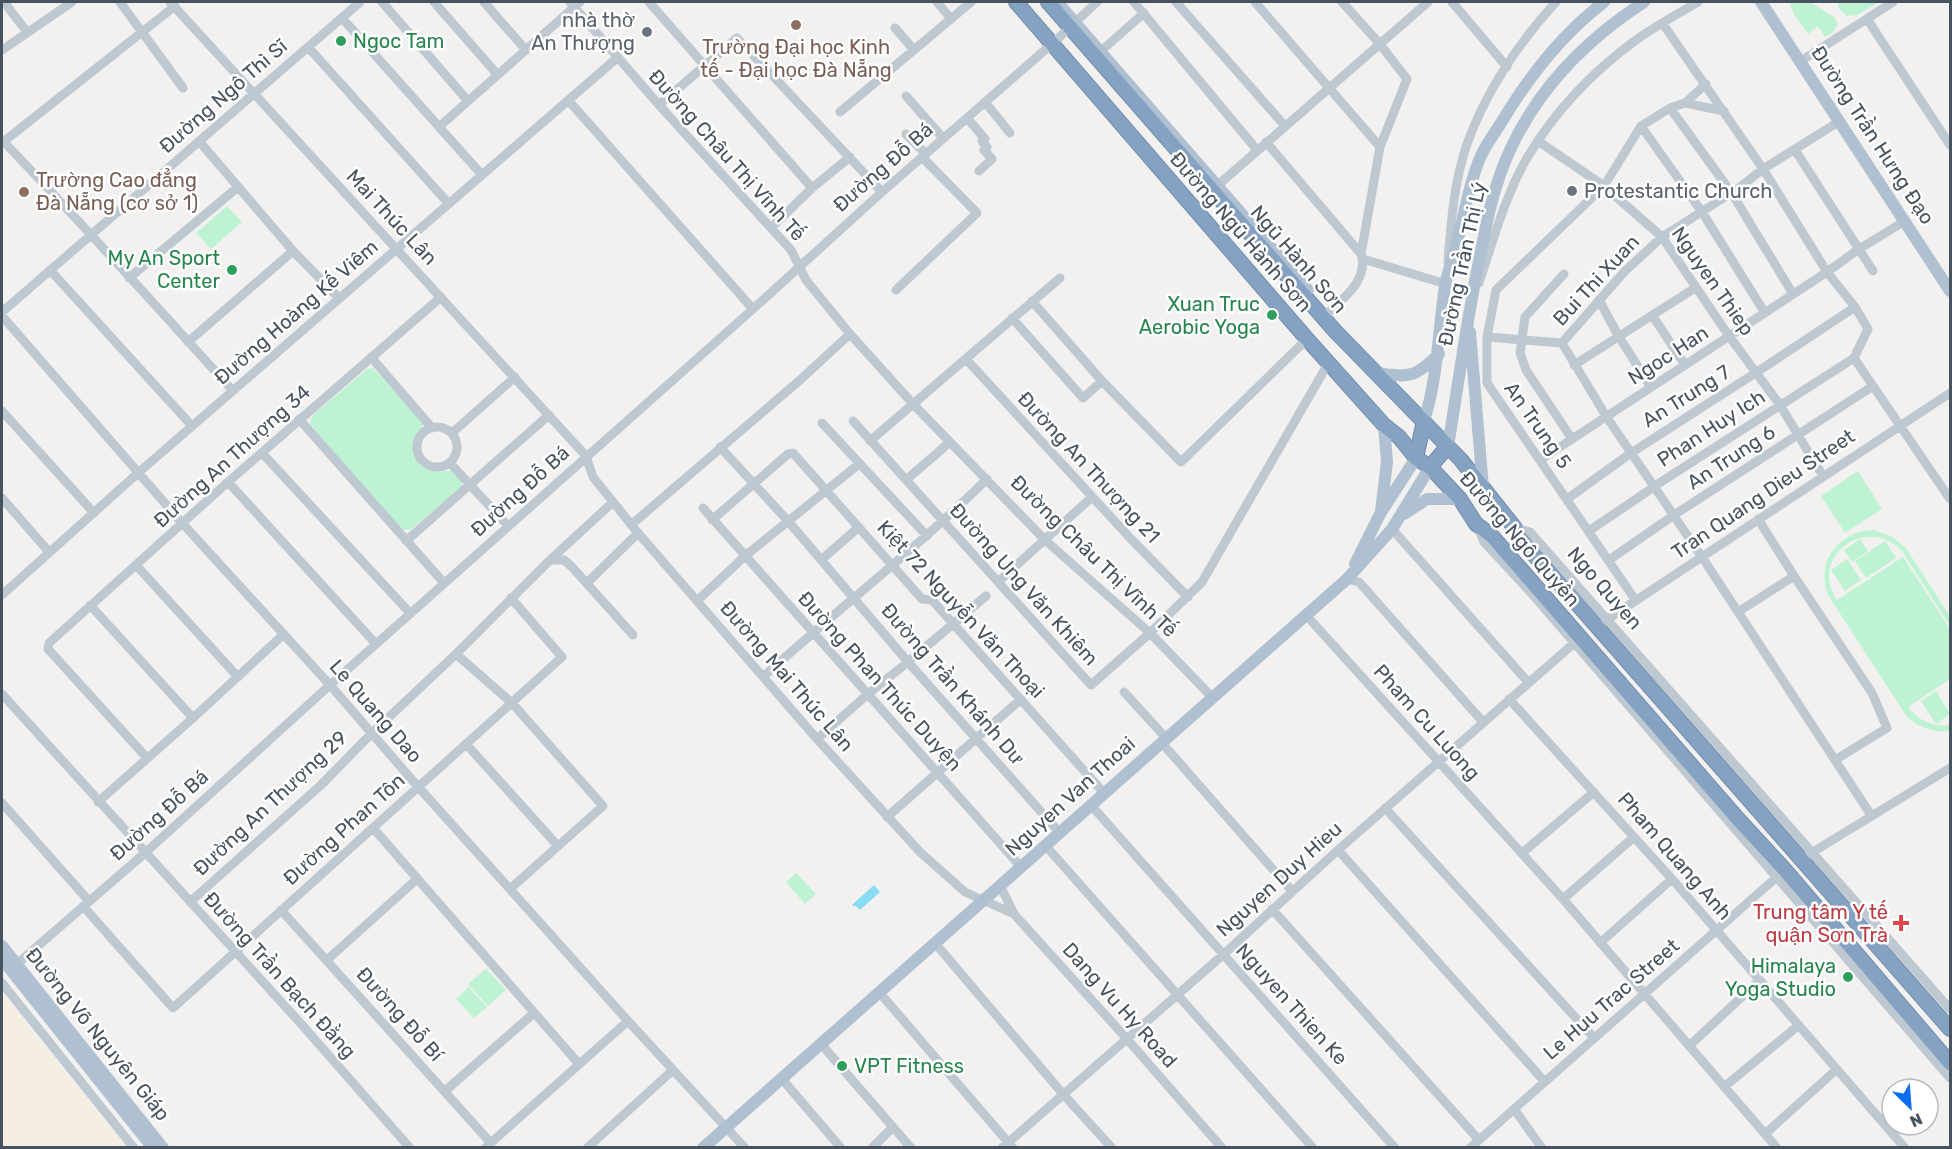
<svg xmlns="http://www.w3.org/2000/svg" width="1952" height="1149" viewBox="0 0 1952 1149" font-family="Rubik,sans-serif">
  <rect width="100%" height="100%" fill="#f3f0f0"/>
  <path fill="#bdf3d2" d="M1793 2H1810L1834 17 1838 24 1833 32 1825 37 1818 26 1808 34 1794 14 1790 4Z
    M1838 2H1877L1876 4 1857 15 1847 16 1839 9Z
    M227 206 242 222 211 249 196 233Z
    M373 368 424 421C422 428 418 432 415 438 413 442 413 447 414 452 420 473 433 471 452 471L461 480 462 487 410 530H401L310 424 312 416 367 369Z
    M1858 471 1882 509 1845 533 1821 496Z
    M1873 530 1891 536 1905 547 1950 616V626L1902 551C1865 513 1808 558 1837 600L1903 557 1950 629V679L1908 707C1919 721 1932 727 1950 725V731C1934 733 1920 728 1907 717L1828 595C1815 562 1839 531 1873 530Z
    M1860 539 1868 551 1852 562 1844 550Z
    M1885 541 1896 558 1866 578 1855 561Z
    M1847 559 1861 580 1845 591 1831 570Z
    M1936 691 1950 714 1936 724 1921 701Z
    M796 873 816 894 805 904 786 882Z
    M486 969 506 990 488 1006 468 984Z
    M469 987 487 1007 474 1018 456 999Z"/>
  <path fill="#f5efe1" d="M2 994 126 1147H2Z"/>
  <path fill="#87dbf2" d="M874 885 880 892 860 910 856 906H853L852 905Z"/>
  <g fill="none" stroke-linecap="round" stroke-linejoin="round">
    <g stroke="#708dae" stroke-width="16">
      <path id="highway" d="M1016 2 1307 339 1384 425 1399 437 1416 458 1430 467 1460 499 1476 524 1492 536 1738 819 1785 870 1950 1063
        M1048 2 1335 331 1461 460 1515 528 1522 541 1950 1029
        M1416 458 1424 421
        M1430 467 1448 446"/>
    </g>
    <path stroke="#bdc8d1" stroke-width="9" d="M4 2 27 32
      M120 2 183 88
      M170 2 586 456 593 477 638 533 817 739 920 852 965 892 1014 914 1127 1039 1222 1148
      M382 2 468 101
      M434 2 497 74
      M484 2 525 49
      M570 2 659 105 791 250 806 280 850 334 914 405 1045 540 1150 633 1212 697
      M649 2 812 188
      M937 2 951 19
      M1134 2 1257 150
      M1176 2 1285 126
      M1255 2 1380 147
      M1452 2 1507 67
      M342 18 482 175
      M1867 19 1950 145
      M1663 24 1763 169 1827 272 1855 307 1868 329 1854 358 1950 499
      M895 28 914 50
      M308 47 449 204
      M2 50 72 2
      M1101 51 1144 13
      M1801 61 1893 2
      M906 96 943 138
      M568 100 753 309
      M985 102 1010 133
      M1685 103 1724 111
      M659 105 737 38 882 192
      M1670 108 1731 192 1793 294
      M840 112 971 2
      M967 118 985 139 982 141 987 147 984 150 992 159 979 171
      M440 126 580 2
      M1641 126 1702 212 1765 313
      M906 134 926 154
      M3 141C82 223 157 307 233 391
      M199 141 293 251 339 298
      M1538 141 1604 186 1662 237 1729 336 1780 405 1823 476
      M1266 142 1361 254
      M2 143 175 6
      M1795 150 1873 271
      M1218 185 1428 2
      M771 228 812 188 850 157
      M1363 259 1446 284V278
      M1448 262C1451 222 1454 182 1467 144 1485 93 1519 42 1556 2
      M50 270 192 426
      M1564 274 1525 317 1520 353 1526 370 1572 439
      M129 278 238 187
      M1479 283C1493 241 1505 196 1527 158 1555 111 1592 72 1636 40 1655 26 1678 14 1698 2
      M896 290 977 213 922 157
      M1599 300 1619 337 1651 387
      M1032 301 1102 381 1181 462 1307 339
      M2 312 360 2
      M1328 313C1344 298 1369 279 1361 254L1380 147 1407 79 1379 43 1342 2
      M1652 315 1685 365
      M2 316 183 524 330 685 413 781 628 1021 745 1148
      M1012 318 1083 398 1102 381
      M1487 337 1562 343
      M188 342 293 251
      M1562 343 1606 416 1702 557 1871 815
      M1562 343 1624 272 1662 237 1739 188 1763 169 1840 121
      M371 357 432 428
      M966 359 1131 539 1188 597
      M1574 365 1695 288
      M2 411 94 513
      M299 419 444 583
      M853 421 1091 685 1150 633 1202 582 1329 362
      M822 423 927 536
      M417 447a20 20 0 1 1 40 0a20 20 0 1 1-40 0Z
      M452 433 515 377
      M870 441 1060 278
      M720 447 788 521 908 662 1059 832
      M262 453 410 613
      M1540 460 1827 272 1859 249 1905 221
      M450 463 508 526
      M906 480 950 442
      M228 482 376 644
      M2 498 49 552
      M1567 499 1631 453 1757 372 1855 307
      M703 508 1021 867
      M1758 519 1794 576
      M712 520 788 454 793 453 922 599 932 600 1104 793
      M631 525 800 380 850 334
      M1477 526 1484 542 1533 595 1950 1078
      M1515 528 1530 532 1950 1009
      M1392 529 1528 682
      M1589 531 1664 480 1854 358
      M406 541 549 415
      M550 560 613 502
      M821 560 859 527
      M1609 560 1674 515 1873 386
      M136 565 238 677
      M1347 579 1359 582 1483 722
      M999 581 1092 497
      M587 583 638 533
      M2 595 138 473 617 58
      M698 600 745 556 859 464
      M1636 601 1487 383V337L1496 290 1604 186 1641 126 1670 108 1685 103 1706 84
      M90 605 193 718
      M1738 612 1794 576 1872 693 1887 728 1835 760
      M1306 615 1563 899 1777 1148
      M1605 621 1950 393
      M456 654 512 703 603 806 510 889
      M763 677C837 610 916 549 987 479
      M1124 692 1166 738
      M2 694 303 1026 410 1148
      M1509 699 1672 879 1905 1148
      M817 739 868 694 908 662 986 596
      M1161 742 1292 891
      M467 745 558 846
      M147 758 48 649 49 643 228 482 441 297
      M98 802 193 718 284 634
      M2 803 89 901
      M1090 804 1395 1148
      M1385 808 1594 1038
      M887 817 1021 699
      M374 829 579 1064
      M1045 845 1313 1148
      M1338 850 1544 1081
      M1522 853 1594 792
      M1808 855 1950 768
      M1000 885 1014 914
      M1563 899 1634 837
      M190 902 321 785 371 734 456 654 550 560H564L572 567 633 635
      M83 906 173 1008C302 891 433 775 562 657L511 598
      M1272 909 1479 1140
      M281 910 490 1142
      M935 943 1063 1094 1112 1148
      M1600 943 1672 879
      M327 960 417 879
      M17 964 145 853 330 685 753 309 882 192 1053 43 1097 2
      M2 983 134 1148
      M879 992 1013 1148
      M821 1044 911 1148
      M1689 1046 1760 980
      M782 1079 841 1148
      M1724 1087 1799 1025
      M445 1091 534 1013
      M1514 1109 1542 1148
      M1765 1134 1837 1069
      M485 1148 628 1021
      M587 1148 673 1070
      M872 1148 893 1127
      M1002 1148 1224 954 1338 850 1580 638
      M1470 1148 1779 875"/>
    <path stroke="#afc0d1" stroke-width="12" d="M1057 2 1308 290
      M1761 2 1950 291
      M1470 332 1483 488
      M1375 373C1409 377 1414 379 1439 354
      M1424 421C1438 377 1438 332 1445 286 1447 273 1453 260 1456 247 1464 217 1468 186 1480 158 1485 146 1494 134 1501 123 1529 76 1561 35 1604 2
      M1448 446C1458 386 1466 326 1478 266 1486 225 1493 186 1511 148 1540 86 1587 39 1644 2
      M1381 511 1387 462 1384 425
      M1404 514 1427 499H1460
      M1355 564 1380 514 1416 458
      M2 946 163 1148
      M2 959 153 1148
      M703 1148 1347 579 1392 529 1430 467"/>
    <use href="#highway" stroke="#85a2c2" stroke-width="14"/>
  </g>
  <g fill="#8d6e63" stroke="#fff" stroke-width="2">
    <circle cx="796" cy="25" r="6"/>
    <circle cx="24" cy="192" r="6"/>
  </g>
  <g fill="#6b7280" stroke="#fff" stroke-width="2">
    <circle cx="647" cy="32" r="6"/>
    <circle cx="1572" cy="191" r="6"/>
  </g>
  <g fill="#2e9e5b" stroke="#fff" stroke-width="2">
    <circle cx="341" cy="41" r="6"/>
    <circle cx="232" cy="270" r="6"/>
    <circle cx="1272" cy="315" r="6"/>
    <circle cx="1848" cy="977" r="6"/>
    <circle cx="842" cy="1066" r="6"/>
  </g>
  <path fill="#e0444e" stroke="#fff" stroke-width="2" d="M1898 914h6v6h6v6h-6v6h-6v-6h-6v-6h6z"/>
  <g text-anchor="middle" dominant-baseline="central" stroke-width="5" stroke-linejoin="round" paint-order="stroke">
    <g font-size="20" fill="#5b616d" stroke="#fff" text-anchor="end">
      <text x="635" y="20">nhà thờ<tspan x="635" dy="23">An Thượng</tspan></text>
      <text x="1584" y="191" text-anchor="start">Protestantic Church</text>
    </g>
    <g font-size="20" fill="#27864d" stroke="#fff" text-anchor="end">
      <text x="353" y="41" text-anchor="start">Ngoc Tam</text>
      <text x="220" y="258">My An Sport<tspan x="220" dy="23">Center</tspan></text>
      <text x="1260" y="304">Xuan Truc<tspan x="1260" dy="23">Aerobic Yoga</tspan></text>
      <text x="1836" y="966">Himalaya<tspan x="1836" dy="23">Yoga Studio</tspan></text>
      <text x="854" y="1066" text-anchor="start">VPT Fitness</text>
    </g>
    <g font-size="20" fill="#785e54" stroke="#fff">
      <text x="796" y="47">Trường Đại học Kinh<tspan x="796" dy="23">tế - Đại học Đà Nẵng</tspan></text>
      <text x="36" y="180" text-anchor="start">Trường Cao đẳng<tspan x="36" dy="23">Đà Nẵng (cơ sở 1)</tspan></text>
    </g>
    <g font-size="20" fill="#475460" stroke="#fff">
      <text transform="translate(223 96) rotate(-41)">Đường Ngô Thì Sĩ</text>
      <text transform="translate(1873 135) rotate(57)">Đường Trần Hưng Đạo</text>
      <text transform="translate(727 155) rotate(48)">Đường Châu Thị Vĩnh Tế</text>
      <text transform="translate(883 167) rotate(-41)">Đường Đỗ Bá</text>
      <text transform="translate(392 217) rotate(47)">Mai Thúc Lân</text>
      <text transform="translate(1241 232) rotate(49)">Đường Ngũ Hành Sơn</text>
      <text transform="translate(1299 259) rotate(49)">Ngũ Hành Sơn</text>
      <text transform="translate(1462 264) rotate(-78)">Đường Trần Thị Lý</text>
      <text transform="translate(1596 280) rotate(-47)">Bui Thi Xuan</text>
      <text transform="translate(1713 281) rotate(55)">Nguyen Thiep</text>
      <text transform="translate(296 312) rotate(-41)">Đường Hoàng Kế Viêm</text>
      <text transform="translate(1668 355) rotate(-33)">Ngoc Han</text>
      <text transform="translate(1686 396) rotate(-32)">An Trung 7</text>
      <text transform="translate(1538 425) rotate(55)">An Trung 5</text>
      <text transform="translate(1711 428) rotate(-33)">Phan Huy Ich</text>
      <text transform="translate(232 456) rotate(-42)">Đường An Thượng 34</text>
      <text transform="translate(1731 457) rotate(-33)">An Trung 6</text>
      <text transform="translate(1089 467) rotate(47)">Đường An Thượng 21</text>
      <text transform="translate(520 491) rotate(-42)">Đường Đỗ Bá</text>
      <text transform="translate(1763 494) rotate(-34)">Tran Quang Dieu Street</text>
      <text transform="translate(1520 539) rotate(49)">Đường Ngô Quyền</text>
      <text transform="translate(1094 556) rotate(44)">Đường Châu Thị Vĩnh Tế</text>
      <text transform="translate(1024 584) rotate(48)">Đường Ung Văn Khiêm</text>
      <text transform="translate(1605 588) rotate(49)">Ngo Quyen</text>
      <text transform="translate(961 609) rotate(47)">Kiệt 72 Nguyễn Văn Thoại</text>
      <text transform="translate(787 676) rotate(49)">Đường Mai Thúc Lân</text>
      <text transform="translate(880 681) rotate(48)">Đường Phan Thúc Duyện</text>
      <text transform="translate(953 684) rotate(49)">Đường Trần Khánh Dư</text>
      <text transform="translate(376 711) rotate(49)">Le Quang Dao</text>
      <text transform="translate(1427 722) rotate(48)">Pham Cu Luong</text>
      <text transform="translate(1070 796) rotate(-42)">Nguyen Van Thoai</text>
      <text transform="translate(270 803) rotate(-43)">Đường An Thượng 29</text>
      <text transform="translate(159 815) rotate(-42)">Đường Đỗ Bá</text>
      <text transform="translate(344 829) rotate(-42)">Đường Phan Tôn</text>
      <text transform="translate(1675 856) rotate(49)">Pham Quang Anh</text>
      <text transform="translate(1279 879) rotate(-42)">Nguyen Duy Hieu</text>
      <text transform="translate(280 975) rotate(48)">Đường Trần Bạch Đằng</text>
      <text transform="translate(1611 999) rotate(-41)">Le Huu Trac Street</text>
      <text transform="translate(1292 1004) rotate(48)">Nguyen Thien Ke</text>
      <text transform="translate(1120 1005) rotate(48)">Dang Vu Hy Road</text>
      <text transform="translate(400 1014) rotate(48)">Đường Đỗ Bí</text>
      <text transform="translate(98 1034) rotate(51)">Đường Võ Nguyên Giáp</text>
    </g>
    <g font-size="20" fill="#be3a42" stroke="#fff" text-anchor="end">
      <text x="1888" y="912">Trung tâm Y tế<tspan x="1888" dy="23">quận Sơn Trà</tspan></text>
    </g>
  </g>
  <rect width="1952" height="1149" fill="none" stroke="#475460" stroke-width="6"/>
  <g transform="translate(1910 1107) rotate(155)"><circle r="28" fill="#ffffff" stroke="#b5bbbf" stroke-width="1.5"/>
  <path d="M0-4.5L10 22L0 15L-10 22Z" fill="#0d6ef1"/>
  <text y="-9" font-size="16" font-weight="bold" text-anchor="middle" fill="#475460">N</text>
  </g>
</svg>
